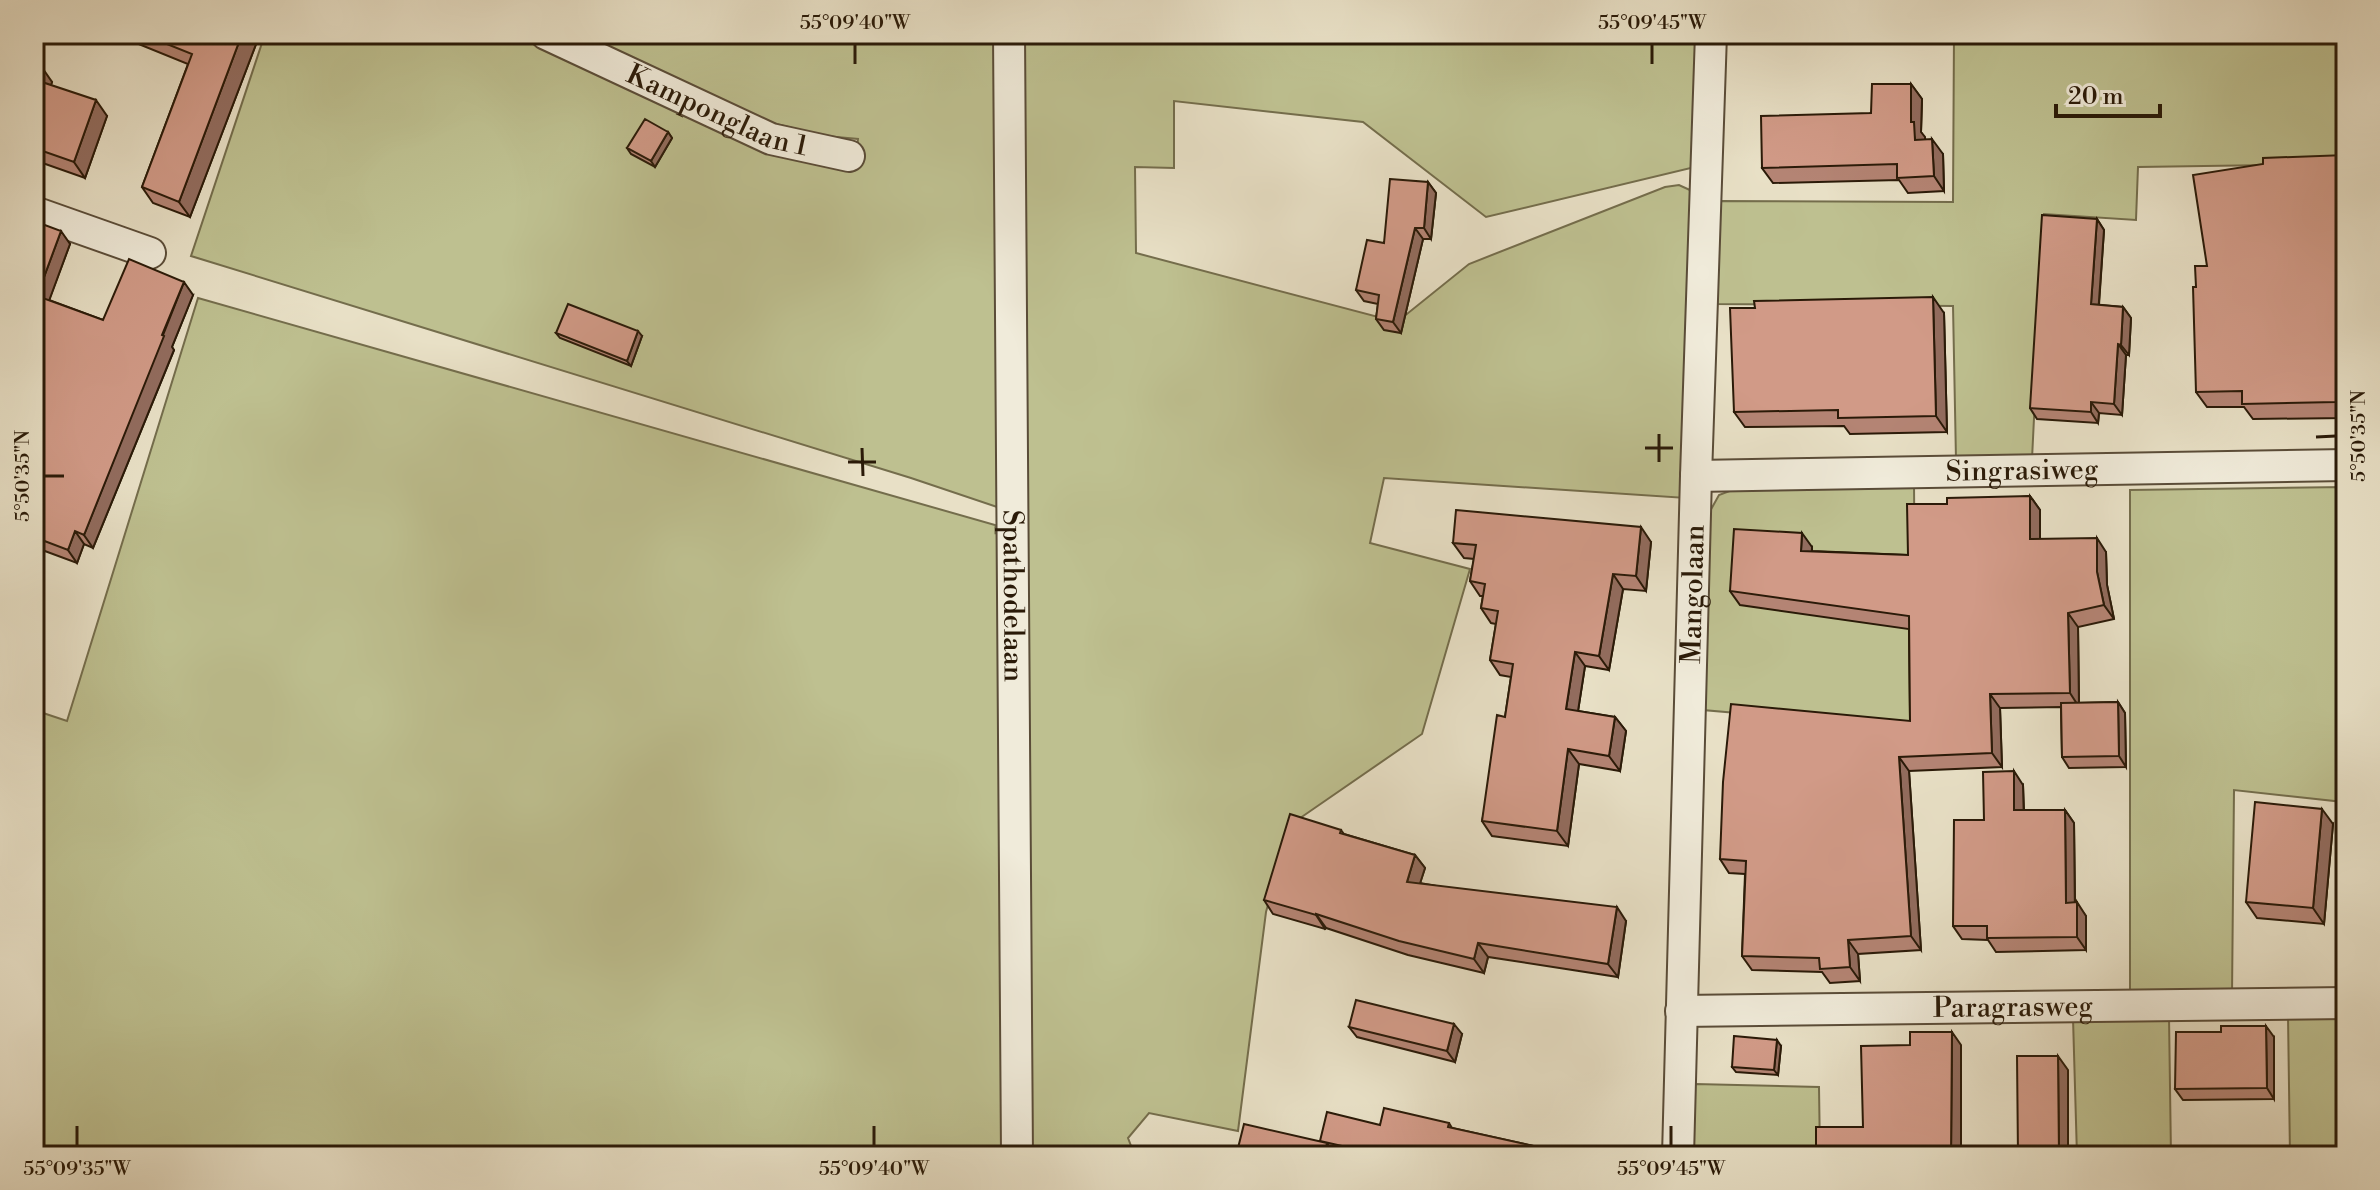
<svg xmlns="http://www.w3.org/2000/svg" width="2380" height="1190" viewBox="0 0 2380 1190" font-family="'Libre Bodoni',serif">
  <rect width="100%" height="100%" fill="#e8e0c6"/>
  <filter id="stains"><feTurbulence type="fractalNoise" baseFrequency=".0025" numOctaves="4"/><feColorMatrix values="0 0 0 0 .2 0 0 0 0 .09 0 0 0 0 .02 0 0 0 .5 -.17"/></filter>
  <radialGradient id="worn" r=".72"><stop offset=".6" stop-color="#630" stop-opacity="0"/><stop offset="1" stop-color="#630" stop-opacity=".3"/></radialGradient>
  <path fill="#bec090" stroke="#746d4c" stroke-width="2" d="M265 34H523L762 144 855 166 858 139 825 136 768 122 588 38 587 34H994L1003 509 911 478 191 256Z
    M1019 34H1699L1695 167 1486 217 1363 122 1174 101V168L1135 167 1136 253 1397 322 1469 264 1665 187 1679 185 1692 191 1686 498 1384 478 1370 543 1470 569 1422 734 1290 825 1266 912 1238 1131 1149 1113 1128 1138 1135 1156H1028Z
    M1954 34H2346V164L2138 167 2136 220 2044 214 2032 459 1956 460 1953 306 1714 304 1719 201 1953 202Z
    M198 298 1002 527 1005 1156H34V710L67 721Z
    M1914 484 1916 729 1703 710 1709 513 1719 495 1740 487Z
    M2346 487V937L2343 802 2234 790 2232 995 2130 998V490Z
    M2288 1016H2346V1156H2290Z
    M2169 1017 2171 1156H2077L2073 1018Z
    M1695 1084 1819 1087 1820 1156H1692Z"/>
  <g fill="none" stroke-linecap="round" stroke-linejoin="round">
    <g stroke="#5a4c38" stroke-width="34">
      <g id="street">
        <path id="s1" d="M546 34 771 139 849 156"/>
        <path id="s2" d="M1009 34 1017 1156"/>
        <path d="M34 212 150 253"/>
        <path id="s3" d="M1696 476 2346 465"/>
        <path id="s4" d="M1681 1011 2346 1003"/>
        <path id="s5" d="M1678 1156 1696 476 1711 34"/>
      </g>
    </g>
    <use href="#street" stroke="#f0ebda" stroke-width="30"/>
  </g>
  <path fill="#b48474" stroke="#2a1a08" stroke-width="2" d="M88 34H112L108 42Z
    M114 34H254L258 39 190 217 153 203 142 187 188 64Z
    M34 64 52 82 51 85 107 116 85 178 34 160Z
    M1911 84 1922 99 1921 132 1925 139 1943 154 1944 191 1908 193 1899 180 1773 183 1762 168 1871 113Z
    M668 132 672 138 655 167 631 154 627 148Z
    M2346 155V418L2253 419 2244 407H2207L2196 392 2207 266Z
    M1428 182 1436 193 1431 239H1423L1401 333 1384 330 1376 319 1378 304 1364 301 1356 290 1384 243Z
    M2097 219 2104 230 2099 305 2123 307 2131 318 2129 355H2126L2122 415 2099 413 2098 423 2037 419 2030 408Z
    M34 221 70 244 49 300 103 320 193 295 172 347 174 350 93 548 84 544 77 563 34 547Z
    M1944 313 1947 432 1850 434 1844 426 1745 427 1734 412Z
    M556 333 642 336 631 366 560 338Z
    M2030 496 2040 510V539L2106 552 2107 585 2114 619 2078 627 2079 703 2118 702 2125 713 2126 767 2069 768 2062 757 2061 707 2000 708 2002 767 1909 771 1921 950 1858 954 1860 981 1830 983 1822 972 1752 970 1742 956 1745 874 1729 873 1720 859 1910 721 1909 629 1740 605 1730 591 1812 547V551L1908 555 1947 504Z
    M2346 522V571L2339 561Z
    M1651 542 1646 591 1623 589 1609 670 1585 666 1578 711 1615 717 1626 731 1620 771 1579 764 1568 846 1492 836 1482 821 1505 717 1511 677 1500 675 1490 660 1496 624 1491 623 1481 608 1483 596H1480L1470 581 1474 559 1464 558 1453 543Z
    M2023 785 2024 810H2065L2074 823 2075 902 2086 916V950L1996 952 1988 940 1962 939 1953 926 1984 820Z
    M2333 824 2324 924 2257 918 2246 902Z
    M1341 830 1344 834 1415 855 1425 868 1420 883 1626 921 1618 977 1488 957 1484 973 1408 955 1326 928 1325 929 1273 914 1264 900Z
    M1349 1027 1462 1034 1455 1062 1357 1037Z
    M2274 1037V1099L2183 1100 2175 1089Z
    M1781 1046 1778 1075 1736 1072 1732 1067Z
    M1449 1123 1452 1128 1556 1151 1559 1156H1350L1333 1152 1334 1156H1236L1321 1141Z"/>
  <path fill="#926c5e" stroke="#2a1a08" stroke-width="2" d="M103 34H112L108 42Z
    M242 34H254L258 39 190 217 179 202Z
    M41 66 52 82 47 96 36 80Z
    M1911 84 1922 99 1921 132 1925 137 1926 154 1915 140 1911 122Z
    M96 100 107 116 85 178 74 162Z
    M668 132 672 138 655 167 651 161Z
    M1932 139 1943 154 1944 191 1934 176Z
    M1428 182 1436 193 1431 239 1424 228Z
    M2097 219 2104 230 2098 315 2091 304Z
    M1415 228 1423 239 1401 333 1393 322Z
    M61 231 70 244 46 309 37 296Z
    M184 282 193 295 172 347 174 350 93 548 84 535Z
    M1933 297 1944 313 1947 432 1936 416Z
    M2123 307 2131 318 2129 355 2121 345Z
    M638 331 642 336 631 366 627 361Z
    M2118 344 2126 355 2122 415 2114 404Z
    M2336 380 2346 395V417L2336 402Z
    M2091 402 2099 413 2098 423 2091 412Z
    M2030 496 2040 510V553L2030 539Z
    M1641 527 1651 542 1646 591 1636 576Z
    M75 531 84 544 77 563 68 550Z
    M1802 533 1812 547 1811 565 1801 551Z
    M2097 538 2106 552 2107 585 2114 619 2104 605 2097 572Z
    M1613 574 1623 589 1609 670 1599 656Z
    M2068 613 2078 627 2079 707 2070 693Z
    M1575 652 1585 666 1576 724 1566 709Z
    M1990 694 2000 708 2002 767 1992 753Z
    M2118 702 2125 713 2126 767 2119 756Z
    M1615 717 1626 731 1620 771 1609 756Z
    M1568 749 1579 764 1568 846 1557 831Z
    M1899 757 1909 771 1921 950 1911 936Z
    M2014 771 2023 785 2024 823 2014 810Z
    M2322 809 2333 824 2324 924 2313 908Z
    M2065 810 2074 823 2075 916 2066 903Z
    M1415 855 1425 868 1416 896 1407 882Z
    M2077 902 2086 916V950L2077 937Z
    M1617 907 1626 921 1618 977 1608 964Z
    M1316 914 1326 928 1325 929 1316 915Z
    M1848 940 1858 954 1860 981 1850 967Z
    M1478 943 1488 957 1484 973 1474 959Z
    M1454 1024 1462 1034 1455 1062 1447 1051Z
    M2266 1026 2274 1037V1099L2267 1088Z
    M1952 1032 1961 1045V1156H1951Z
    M1777 1040 1781 1046 1778 1075 1774 1070Z
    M2058 1056 2068 1070V1156H2059Z
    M1327 1143 1334 1154V1156H1324Z"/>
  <path fill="#d19a87" stroke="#2a1a08" stroke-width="2" d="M142 34H242L179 202 142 187 192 54Z
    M34 64 41 66 36 80 96 100 74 162 34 148Z
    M1872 84H1911V122H1914L1915 140 1932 139 1934 176 1897 178V164L1762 168 1761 116 1871 113Z
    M645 119 668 132 651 161 627 148Z
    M2346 155V380H2336V402L2242 404V391L2196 392 2193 287H2196L2195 266H2207L2193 175 2263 164V158Z
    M1390 179 1428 182 1424 228H1415L1393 322 1376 319 1379 295 1356 290 1367 240 1384 243Z
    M2042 215 2097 219 2091 304 2123 307 2121 345 2118 344 2114 404 2091 402V412L2030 408Z
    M34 221 61 231 37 296 103 320 129 259 184 282 162 335 164 336 84 535 75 531 68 550 34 537Z
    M1933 297 1936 416 1838 418V410L1734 412 1730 308H1755L1754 301Z
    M568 304 638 331 627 361 556 333Z
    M2030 496V539L2097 538V572L2104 605 2068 613 2070 693 1990 694 1992 753 1899 757 1911 936 1848 940 1850 967 1820 969 1819 958 1742 956 1746 861 1720 859 1723 782 1731 704 1910 721 1909 616 1730 591 1734 529 1802 533 1801 551 1908 555 1907 504H1947V498Z
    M1456 510 1641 527 1636 576 1613 574 1599 656 1575 652 1566 709 1615 717 1609 756 1568 749 1557 831 1482 821 1497 715 1505 717 1513 664 1490 660 1498 611 1481 608 1485 584 1470 581 1476 545 1453 543Z
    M2342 522H2346V562L2339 561Z
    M2118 702 2119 756 2062 757 2061 703Z
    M2014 771V810H2065L2066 903 2077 902V937L1987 938V926H1953L1954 820H1984L1983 772Z
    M2255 802 2322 809 2313 908 2246 902Z
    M1290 814 1341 830 1340 833 1415 855 1407 882 1617 907 1608 964 1478 943 1474 959 1399 941 1316 914V915L1264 900Z
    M1356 1000 1454 1024 1447 1051 1349 1027Z
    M2221 1026H2266L2267 1088 2175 1089 2176 1032H2221Z
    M1910 1032H1952L1951 1156H1816V1127H1863L1861 1046 1910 1045Z
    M1734 1036 1777 1040 1774 1070 1732 1067Z
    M2017 1056H2058L2059 1156H2018Z
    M1384 1108 1449 1123 1448 1127 1556 1151 1555 1156H1386L1320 1141 1327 1112 1380 1125Z
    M1244 1124 1327 1143 1324 1156H1236Z"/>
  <path fill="none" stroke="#2a1a08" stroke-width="3" d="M855 44V64M1652 44V64M1659 434V462M2316 437 2336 436M862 448 863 476M1645 448H1673M848 462H876M44 476H64M77 1126V1146M874 1126V1146M1671 1126V1146"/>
  <g text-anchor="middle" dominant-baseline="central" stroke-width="7" stroke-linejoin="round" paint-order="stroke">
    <g font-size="28" fill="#2a1a08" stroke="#f0ebda">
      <text stroke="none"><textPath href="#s1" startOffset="188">Kamponglaan 1</textPath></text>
      <text stroke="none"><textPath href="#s3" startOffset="326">Singrasiweg</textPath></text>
      <text stroke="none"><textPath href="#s2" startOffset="562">Spathodelaan</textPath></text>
      <text stroke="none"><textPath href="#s5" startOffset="562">Mangolaan</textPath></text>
      <text stroke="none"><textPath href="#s4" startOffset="332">Paragrasweg</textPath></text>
    </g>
  </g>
  <rect width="2380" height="1190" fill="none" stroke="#e8e0c6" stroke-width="88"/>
  <path d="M2056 104v12h104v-12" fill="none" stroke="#2a1a08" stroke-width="4"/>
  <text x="2068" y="104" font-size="24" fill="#2a1a08" stroke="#f0ebda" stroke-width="6" paint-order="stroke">20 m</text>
  <rect x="44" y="44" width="2292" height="1102" fill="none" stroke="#2a1a08" stroke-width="3"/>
  <g font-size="20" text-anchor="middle" fill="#2a1a08">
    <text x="855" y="29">55°09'40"W</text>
    <text x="1652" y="29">55°09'45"W</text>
    <text transform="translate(2358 436) rotate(-90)" y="7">5°50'35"N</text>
    <text transform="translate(22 476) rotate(-90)" y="7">5°50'35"N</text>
    <text x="77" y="1175">55°09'35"W</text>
    <text x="874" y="1175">55°09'40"W</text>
    <text x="1671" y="1175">55°09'45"W</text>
  </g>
  <rect width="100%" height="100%" filter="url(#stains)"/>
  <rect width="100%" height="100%" fill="url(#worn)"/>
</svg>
